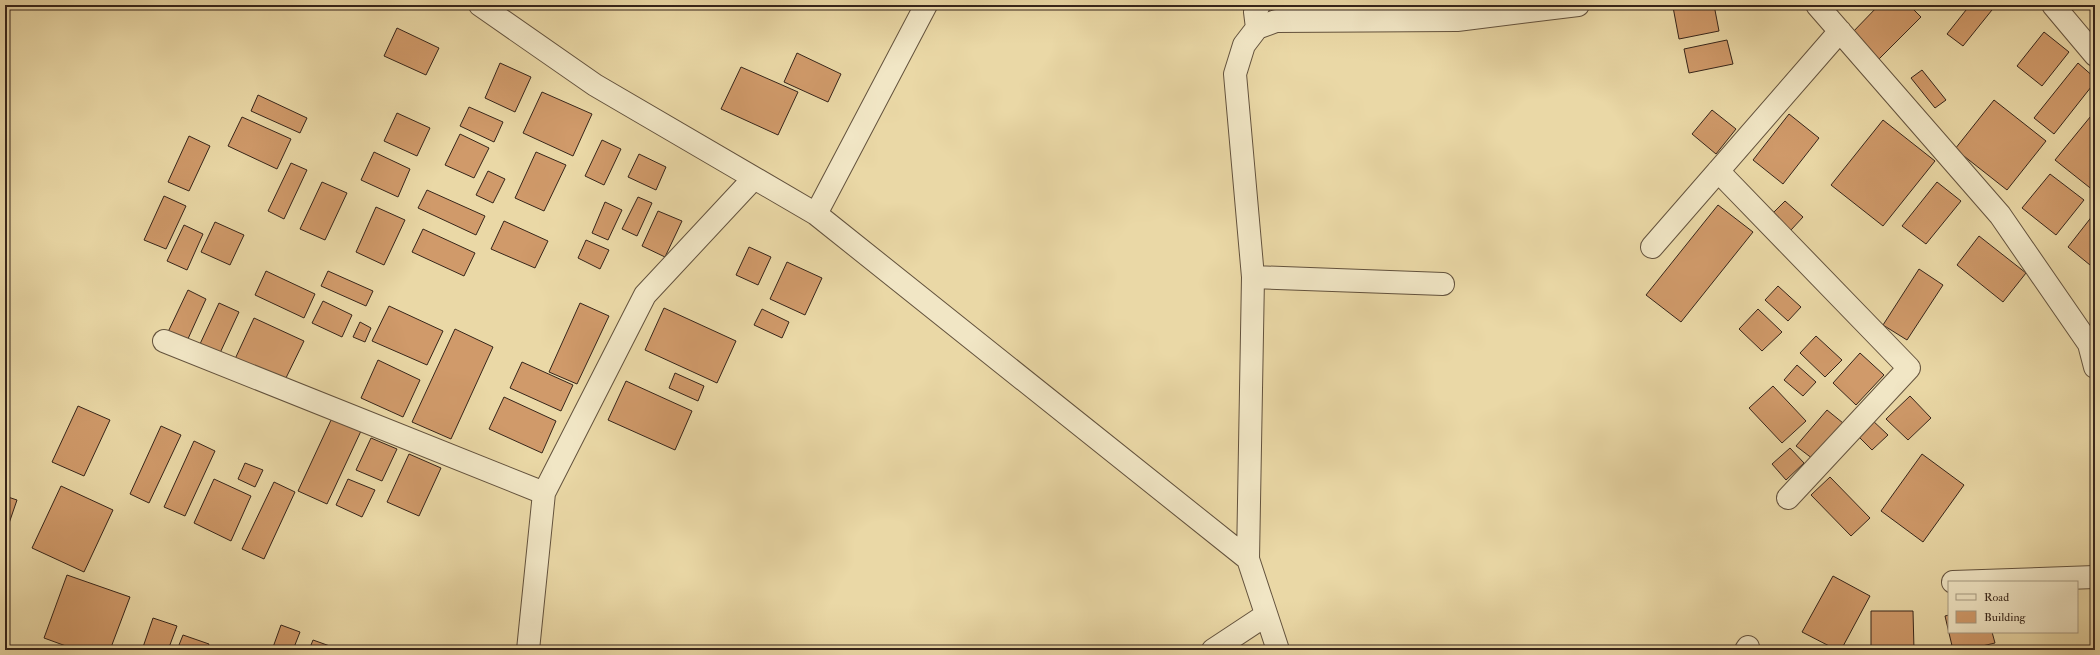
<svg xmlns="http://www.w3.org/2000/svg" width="2100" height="655" viewBox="0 0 2100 655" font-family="'IM FELL Double Pica',serif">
  <rect width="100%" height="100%" fill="#ead8a6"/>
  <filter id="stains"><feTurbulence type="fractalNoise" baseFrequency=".005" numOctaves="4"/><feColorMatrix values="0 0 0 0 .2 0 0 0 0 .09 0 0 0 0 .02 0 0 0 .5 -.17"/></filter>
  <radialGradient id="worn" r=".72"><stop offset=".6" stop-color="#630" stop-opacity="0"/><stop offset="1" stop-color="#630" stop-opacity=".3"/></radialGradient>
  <path fill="#d09a6a" stroke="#36251a" d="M1681 5H1714L1719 31 1679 39 1673 7Z
    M1879 5H1909L1921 17 1877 61 1850 35Z
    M1970 5H1996L1963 46 1947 34Z
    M397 28 439 48 426 75 384 56Z
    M2044 32 2069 52 2042 86 2017 66Z
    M1727 40 1733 64 1689 73 1684 49Z
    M797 53 841 74 828 102 784 82Z
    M500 63 531 77 515 112 485 98Z
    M2078 63 2095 78V82L2054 134 2034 118Z
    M741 67 798 92 778 135 721 109Z
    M1922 70 1946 100 1935 108 1911 78Z
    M542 92 592 114 573 156 523 133Z
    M258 95 307 118 300 133 251 111Z
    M1994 100 2046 141 2007 190 1955 149Z
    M469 107 503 122 494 142 460 126Z
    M1712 110 1736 129 1716 154 1692 134Z
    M2095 111V189L2094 191 2055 160Z
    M397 113 430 128 417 156 384 141Z
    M1789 114 1819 138 1783 184 1753 160Z
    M242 117 291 139 277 169 228 146Z
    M1883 120 1935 161 1883 226 1831 185Z
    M460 134 489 148 474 178 445 165Z
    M189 136 210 146 189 191 168 182Z
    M602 140 621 149 604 185 585 176Z
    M374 152 410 169 398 197 361 180Z
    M536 152 566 165 544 211 515 198Z
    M639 154 666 167 656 190 628 177Z
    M291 163 307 170 284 219 268 211Z
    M488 171 505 179 493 203 476 195Z
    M2050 174 2084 200 2056 235 2022 208Z
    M322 182 347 193 325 240 300 229Z
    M1937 182 1961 201 1926 244 1902 226Z
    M427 190 485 216 476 235 418 208Z
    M164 196 186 206 166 249 144 240Z
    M638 197 652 203 637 236 622 229Z
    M1785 201 1803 217 1791 230 1773 213Z
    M605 202 622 210 608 240 592 233Z
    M1718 205 1753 232 1681 322 1646 295Z
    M376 207 405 220 384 265 356 252Z
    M658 211 682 221 665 257 642 246Z
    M2093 215 2095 216V259L2090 265 2068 247Z
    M504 221 548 241 535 268 491 249Z
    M215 222 244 235 230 265 201 252Z
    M184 225 203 234 187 270 167 261Z
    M423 229 475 253 464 276 412 252Z
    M1979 236 2026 273 2003 302 1957 265Z
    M586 240 609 250 600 269 578 258Z
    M749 247 771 257 758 285 736 275Z
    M787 262 822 278 805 315 770 299Z
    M1919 269 1943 285 1907 340 1883 325Z
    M266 271 315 294 304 318 255 295Z
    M328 271 373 291 366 306 321 286Z
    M1778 286 1801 307 1788 321 1765 300Z
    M188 290 206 299 187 341 168 332Z
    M323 301 352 315 342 337 312 323Z
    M219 303 239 312 220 353 200 344Z
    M580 303 609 316 577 384 549 372Z
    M389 306 443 331 427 365 372 341Z
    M664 308 736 341 717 383 645 350Z
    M762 309 789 322 782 338 754 325Z
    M1758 309 1782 332 1762 351 1739 329Z
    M254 318 304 341 284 382 235 359Z
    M360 322 371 328 365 342 353 337Z
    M455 329 493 347 451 439 412 422Z
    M1816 336 1842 360 1825 377 1800 353Z
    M1860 353 1884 375 1856 405 1833 383Z
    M378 360 420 380 403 417 361 398Z
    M522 362 573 385 561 411 510 388Z
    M1797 365 1816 382 1803 396 1784 380Z
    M675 373 704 386 698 401 669 388Z
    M626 381 692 411 675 450 608 420Z
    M1773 386 1806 421 1782 443 1749 408Z
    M1910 396 1931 418 1908 440 1886 419Z
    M504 397 556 421 542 453 489 429Z
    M78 406 110 420 84 476 52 462Z
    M1827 410 1843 423 1813 459 1796 446Z
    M332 418 361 431 327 504 298 491Z
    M1871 419 1888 435 1872 450 1856 434Z
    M161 426 181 435 149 503 130 494Z
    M371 438 397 449 382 481 356 470Z
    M194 441 215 451 185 516 164 507Z
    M1790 448 1804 463 1786 480 1772 464Z
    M409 454 441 468 419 516 387 502Z
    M1922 454 1964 485 1923 542 1881 511Z
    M245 463 263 470 255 487 238 479Z
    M1830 477 1870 518 1851 536 1811 495Z
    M214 479 251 496 231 541 194 523Z
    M348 479 375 490 362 517 336 505Z
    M274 482 295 492 264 559 242 549Z
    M61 486 113 510 84 572 32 548Z
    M5 496 17 500 5 535Z
    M67 575 130 597 110 650H77L44 638Z
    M1833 576 1870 596 1841 650H1837L1802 632Z
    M2091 590H2095V650H2094Z
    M1871 611H1913L1914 650H1871Z
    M1949 615V632H1992L1995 643 1965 650H1953L1945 616Z
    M153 618 177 626 168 650H142Z
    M281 625 300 632 293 650H272Z
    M183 635 209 644 207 650H177Z
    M313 640 341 650H309Z"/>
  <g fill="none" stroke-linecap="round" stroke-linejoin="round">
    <g stroke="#63523d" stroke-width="24">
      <path id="minor" d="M480 5 595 85 816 214 1248 559 1278 650
        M1817 5 2000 215 2089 344 2095 367
        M2053 5 2095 55
        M1257 28 1255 12 1259 5
        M1718 171 1909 368 1788 498
        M816 214 926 5
        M1652 247 1840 31
        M1253 277 1443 284
        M164 341 544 493
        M1248 559 1253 277 1235 74 1244 45 1257 28 1276 21 1457 20 1578 5
        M1953 582 2095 577
        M528 650 544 493 645 295 754 178
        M1213 650 1266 615
        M1746 650 1748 647"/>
    </g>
    <use href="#minor" stroke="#f1e6c5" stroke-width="22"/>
  </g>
  <rect width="2100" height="655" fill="none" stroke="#ead8a6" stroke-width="20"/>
  <rect x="6" y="6" width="2088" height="643" fill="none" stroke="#36251a" stroke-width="2"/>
  <rect x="10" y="10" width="2080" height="635" fill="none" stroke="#36251a"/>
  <rect x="1948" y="581" width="130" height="52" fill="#f1e6c5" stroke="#a69981"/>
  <rect x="1956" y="594" width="20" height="6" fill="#f1e6c5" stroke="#a69981"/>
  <text x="1984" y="601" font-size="12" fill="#36251a">Road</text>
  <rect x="1956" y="611" width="20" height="12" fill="#d09a6a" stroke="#a69981"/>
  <text x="1984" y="621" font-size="12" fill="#36251a">Building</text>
  <rect width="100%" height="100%" filter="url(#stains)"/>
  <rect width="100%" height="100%" fill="url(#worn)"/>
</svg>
